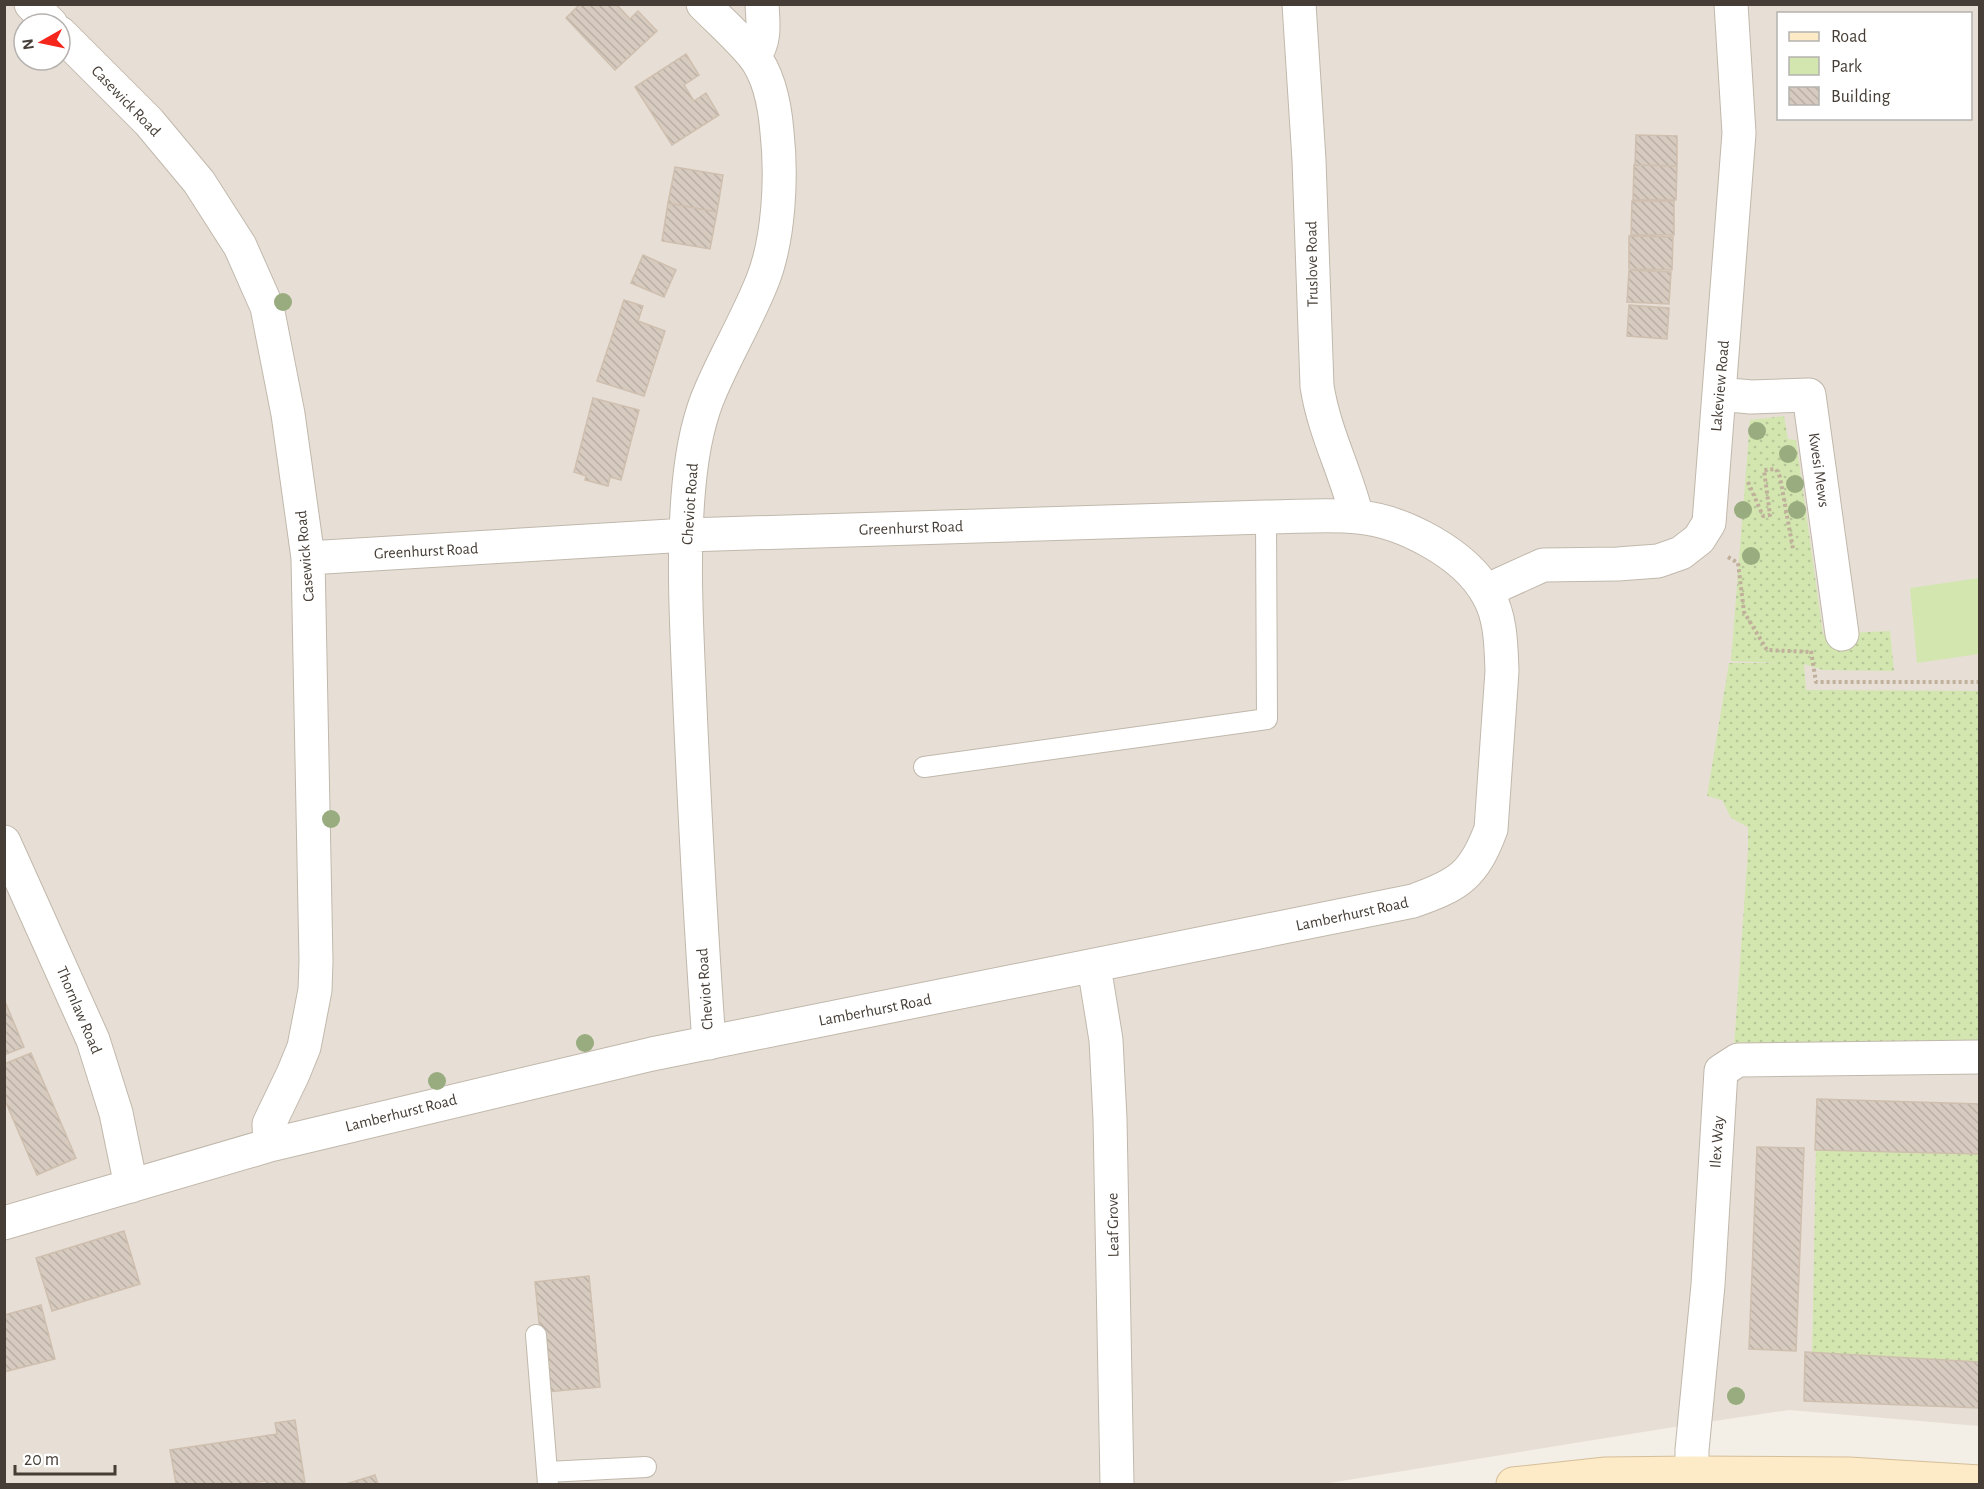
<svg xmlns="http://www.w3.org/2000/svg" width="1984" height="1489" viewBox="0 0 1984 1489" font-family="'Alegreya Sans',sans-serif">
  <defs>
    <pattern id="green-dots" width="8" height="8" patternUnits="userSpaceOnUse" patternTransform="scale(1.5)"><rect width="8" height="8" fill="#d3e6b0"/><path d="M2 2h.1M6 6h.1" fill="none" stroke="#b6c698" stroke-width="1.8" stroke-linecap="round"/></pattern>
    <pattern id="building-back-hatch" width="6" height="6" patternUnits="userSpaceOnUse" patternTransform="scale(1.5)"><rect width="6" height="6" fill="#d7cbbf"/><path d="M-1 5l2 2M0 0l6 6M5-1l2 2" fill="none" stroke="#baafa5"/></pattern>
  </defs>
  <rect width="100%" height="100%" fill="#f3eee6"/>
  <path fill="#e7dfd5" fill-rule="evenodd" d="M5 5H1979V1426L1789 1410 1674 1427 1323 1484H5ZM1778 14H1970V118H1778ZM24 24H60V60H24Z"/>
  <path fill="url(#green-dots)" d="M1784 416 1788 439 1796 440 1823 634 1890 631 1894 671 1823 670 1804 664 1806 690 1979 691 1980 959 1978 1048 1734 1046 1748 851V827L1731 818 1722 800 1707 796 1729 663H1780L1731 661 1750 420Z
    M1816 1145 1979 1154V1362L1812 1357Z"/>
  <path fill="#d3e6b0" d="M1979 578V654L1917 663 1910 588Z"/>
  <path fill="url(#building-back-hatch)" stroke="#cfbfaf" stroke-width="1.5" d="M580 4H619L618 6 630 19 638 11 657 31 615 70 566 18Z
    M686 54 699 75 684 85 694 101 706 93 719 115 672 145 635 87Z
    M1636 135 1677 136V166L1635 165Z
    M1634 165 1677 166 1676 200H1633Z
    M675 167 723 175 717 212 668 203Z
    M1632 201H1674V235H1631Z
    M668 203 717 212 710 249 662 241Z
    M1629 236 1673 237 1672 270 1629 269Z
    M643 255 676 270 664 297 631 283Z
    M1629 270 1671 272 1669 304 1627 302Z
    M624 300 643 306 638 321 665 331 644 396 597 381Z
    M1629 305 1669 308 1667 339 1627 336Z
    M593 398 639 410 621 480 610 477 608 486 585 480 586 476 574 472Z
    M4 999 24 1047 4 1055Z
    M31 1053 76 1158 37 1175 4 1098V1064Z
    M1817 1099 1980 1104V1154L1815 1150Z
    M1757 1147 1804 1148 1796 1351 1749 1349Z
    M124 1231 140 1284 52 1311 36 1258Z
    M589 1276 600 1387 546 1392 535 1282Z
    M41 1305 55 1359 4 1372V1315Z
    M1805 1352 1980 1362V1408L1804 1401Z
    M295 1420 305 1483 267 1484 266 1481 243 1484H176L170 1450 277 1434 275 1423Z
    M375 1475 378 1484H346Z"/>
  <g fill="none" stroke-linecap="round" stroke-linejoin="round">
    <g stroke="#c1b8ac" stroke-width="22">
      <path id="lane" d="M924 767 1267 719 1266 517
        M536 1335 548 1484
        M547 1472 646 1467"/>
    </g>
    <g stroke="#c1b8ac" stroke-width="35">
      <path id="street" d="M31 4 51 24
        M703 4C720 21 738 37 753 55 769 75 775 107 777 132 782 177 779 240 762 282 747 319 727 353 711 390 698 419 692 453 689 485 682 558 687 633 690 707 695 819 701 931 709 1043
        M1299 4 1309 160 1317 386C1324 432 1346 472 1357 517
        M60 33 149 122 199 182 240 246 267 307 288 414 308 558 316 961 315 990 304 1047 293 1074 269 1124 270 1145
        M754 56C766 41 763 23 762 4
        M1719 394 1751 397 1809 395 1842 634
        M1488 595 1501 584 1543 565 1618 564 1658 561 1681 553 1699 539 1709 523 1739 133 1731 4
        M4 842 93 1040 116 1113 131 1186
        M1094 966 1106 1040 1110 1119 1117 1484
        M4 1223 270 1145 652 1054 1413 901C1459 885 1474 875 1491 829L1502 671C1501 646 1501 617 1488 595 1466 554 1403 521 1358 517 1328 514 1296 517 1266 517L687 535 308 558
        M1692 1473V1450L1708 1285 1721 1071 1738 1060 1980 1057"/>
    </g>
    <g stroke="#d5bf99" stroke-width="35">
      <path id="secondary" d="M1513 1484 1606 1474 1692 1473 1849 1474 1980 1482"/>
    </g>
    <path stroke="#c0af9b" stroke-width="4" stroke-dasharray="3 3" stroke-linecap="butt" d="M1818 4H1832
      M1748 482 1763 516 1770 515 1764 470 1776 469 1780 477 1793 549
      M1728 557 1738 563 1744 612 1767 650 1812 652
      M1811 651 1816 682H1980"/>
    <use href="#lane" stroke="#fff" stroke-width="20"/>
    <use href="#street" stroke="#fff" stroke-width="33"/>
    <use href="#secondary" stroke="#fdeac6" stroke-width="33"/>
  </g>
  <g fill="#98ac7f">
    <circle cx="283" cy="302" r="9"/>
    <circle cx="1757" cy="431" r="9"/>
    <circle cx="1788" cy="454" r="9"/>
    <circle cx="1795" cy="484" r="9"/>
    <circle cx="1743" cy="510" r="9"/>
    <circle cx="1797" cy="510" r="9"/>
    <circle cx="1751" cy="556" r="9"/>
    <circle cx="331" cy="819" r="9"/>
    <circle cx="585" cy="1043" r="9"/>
    <circle cx="437" cy="1081" r="9"/>
    <circle cx="1736" cy="1396" r="9"/>
  </g>
  <g text-anchor="middle" dominant-baseline="central" stroke-width="6" stroke-linejoin="round" paint-order="stroke">
    <g font-size="16" fill="#463e36" stroke="#fff">
      <text transform="translate(126 101) rotate(46)">Casewick Road</text>
      <text transform="translate(1312 264) rotate(-91)">Truslove Road</text>
      <text transform="translate(1720 386) rotate(-85)">Lakeview Road</text>
      <text transform="translate(1819 470) rotate(82)">Kwesi Mews</text>
      <text transform="translate(690 504) rotate(-86)">Cheviot Road</text>
      <text transform="translate(911 528) rotate(-2)">Greenhurst Road</text>
      <text transform="translate(426 551) rotate(-3)">Greenhurst Road</text>
      <text transform="translate(305 556) rotate(-95)">Casewick Road</text>
      <text transform="translate(1352 914) rotate(-12)">Lamberhurst Road</text>
      <text transform="translate(705 989) rotate(-94)">Cheviot Road</text>
      <text transform="translate(79 1010) rotate(67)">Thornlaw Road</text>
      <text transform="translate(875 1010) rotate(-11)">Lamberhurst Road</text>
      <text transform="translate(401 1113) rotate(-14)">Lamberhurst Road</text>
      <text transform="translate(1717 1142) rotate(-86)">Ilex Way</text>
      <text transform="translate(1113 1225) rotate(-91)">Leaf Grove</text>
    </g>
  </g>
  <rect width="1984" height="1489" fill="none" stroke="#463e36" stroke-width="12"/>
  <rect x="1777" y="12" width="195" height="108" fill="#ffffff" stroke="#b5b2af" stroke-width="1.5"/>
  <rect x="1789" y="32" width="30" height="9" fill="#fdeac6" stroke="#b5b2af" stroke-width="1.5"/>
  <text x="1831" y="42" font-size="18" fill="#463e36">Road</text>
  <rect x="1789" y="57" width="30" height="18" fill="#d3e6b0" stroke="#b5b2af" stroke-width="1.5"/>
  <text x="1831" y="72" font-size="18" fill="#463e36">Park</text>
  <rect x="1789" y="87" width="30" height="18" fill="url(#building-back-hatch)" stroke="#b5b2af" stroke-width="1.5"/>
  <text x="1831" y="102" font-size="18" fill="#463e36">Building</text>
  <g transform="translate(42 42) rotate(261)"><circle r="28" fill="#ffffff" stroke="#b5b2af" stroke-width="1.5"/>
  <path d="M0-4.5L10 22L0 15L-10 22Z" fill="#f5261b"/>
  <text y="-9" font-size="16" font-weight="bold" text-anchor="middle" fill="#463e36">N</text>
  </g>
  <path d="M15 1465v9h100v-9" fill="none" stroke="#463e36" stroke-width="3"/>
  <text x="24" y="1465" font-size="18" fill="#463e36" stroke="#ffffff" stroke-width="4.5" paint-order="stroke">20 m</text>
</svg>
